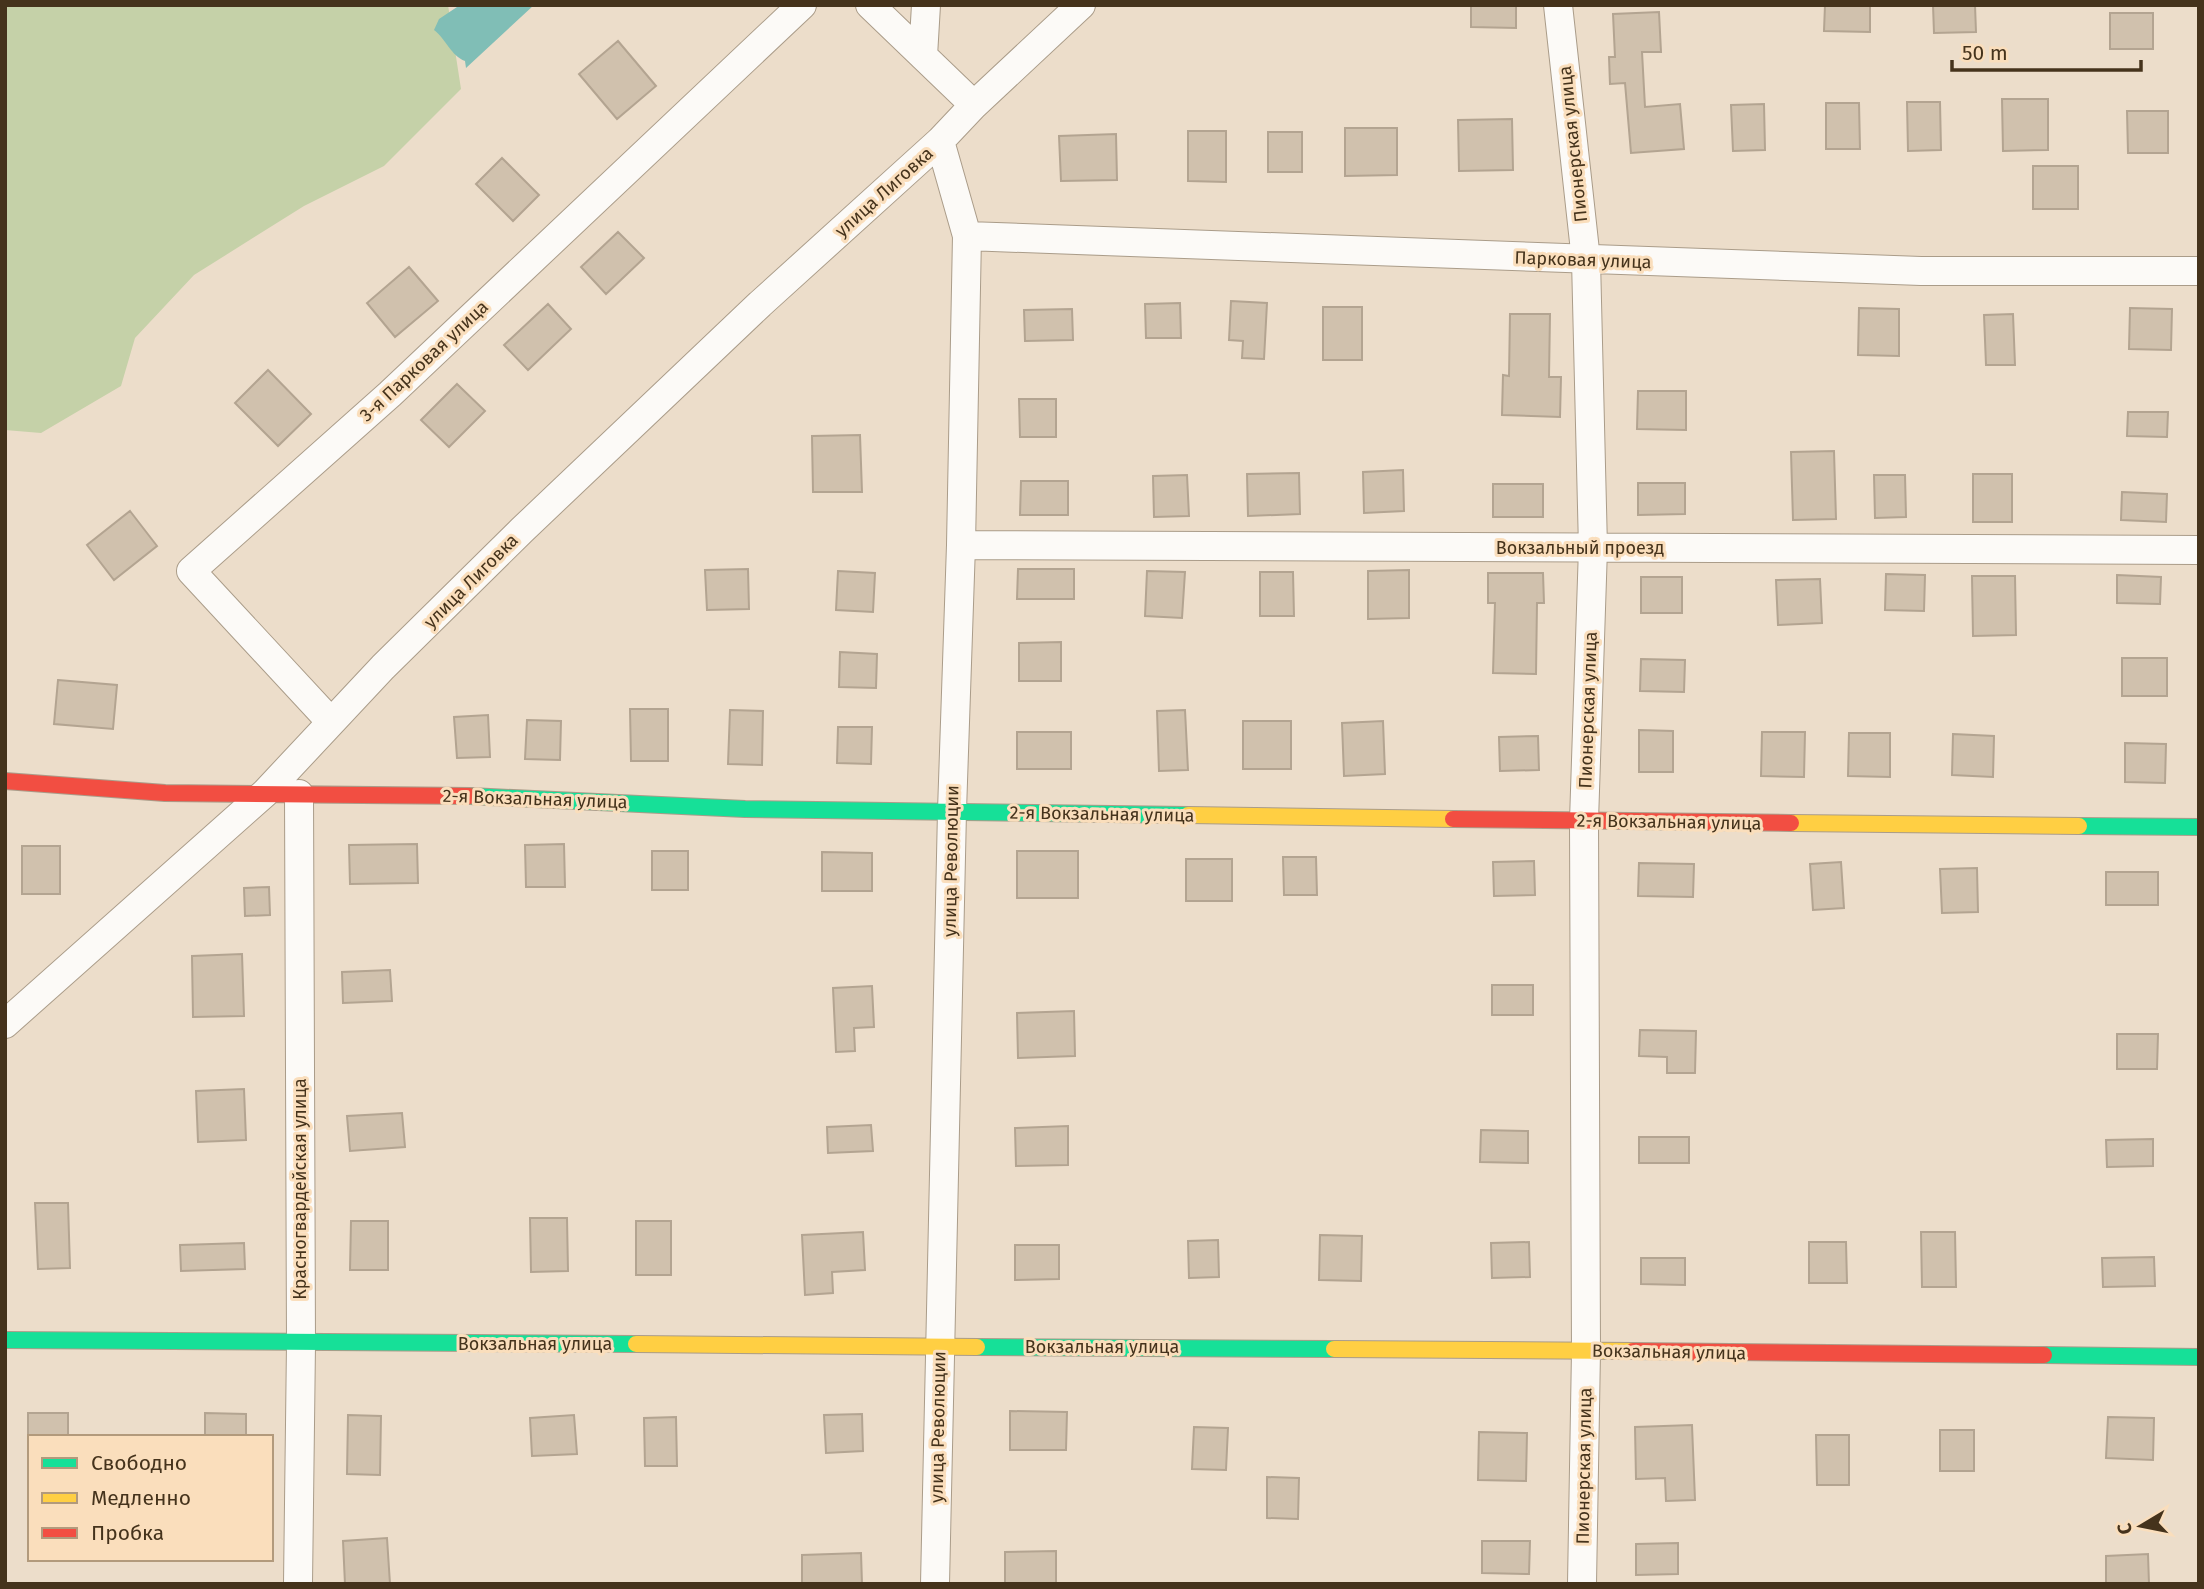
<svg xmlns="http://www.w3.org/2000/svg" width="2204" height="1589" viewBox="0 0 2204 1589" font-family="'Fira Sans',sans-serif">
  <rect width="100%" height="100%" fill="#ecddca"/>
  <path fill="#c5d1a8" d="M5 5H448L461 89 384 166 304 206 194 275 135 338 121 386 41 433 5 430Z"/>
  <path fill="#80beb6" d="M460 5H534L466 68 465 61C451 56 446 39 434 30L439 19Z"/>
  <path fill="#d0c1ad" stroke="#b3a491" stroke-width="2" d="M1471 5H1516V28L1471 27Z
    M1825 5H1870V32L1824 31Z
    M1933 5H1975L1976 32 1934 33Z
    M1659 12 1661 52H1642L1645 107 1680 104 1684 149 1631 153 1625 83 1610 84 1609 57H1615L1613 14Z
    M2110 13H2153V49H2110Z
    M618 41 656 86 617 119 579 74Z
    M2002 99H2048V150L2003 151Z
    M1907 102H1940L1941 150 1908 151Z
    M1826 103H1859L1860 149H1826Z
    M1764 104 1765 150 1733 151 1731 105Z
    M2127 111H2168V153H2128Z
    M1512 119 1513 170 1459 171 1458 120Z
    M1345 128H1397V175L1345 176Z
    M1188 131H1226V182L1188 181Z
    M1268 132H1302V172H1268Z
    M1116 134 1117 180 1061 181 1059 136Z
    M502 158 539 195 513 221 476 184Z
    M2033 166H2078V209H2033Z
    M618 232 644 258 606 294 581 267Z
    M409 267 438 301 395 337 367 303Z
    M1231 301 1267 303 1264 359 1242 358 1243 341 1229 340Z
    M1180 303 1181 338H1146L1145 304Z
    M548 304 571 329 528 370 504 345Z
    M1323 307H1362V360H1323Z
    M1859 308 1899 309V356L1858 355Z
    M2130 308 2172 309 2171 350 2129 349Z
    M1072 309 1073 340 1025 341 1024 310Z
    M1510 314H1550L1549 377H1561L1560 417 1502 415 1503 375 1509 376Z
    M2013 314 2015 365H1986L1984 315Z
    M268 370 311 414 278 446 235 403Z
    M457 384 485 411 449 447 421 420Z
    M1638 391H1686V430L1637 429Z
    M1019 399H1056V437H1020Z
    M2128 412H2168L2167 437 2127 436Z
    M860 435 862 492H813L812 436Z
    M1834 451 1836 519 1793 520 1791 452Z
    M1403 470 1404 511 1364 513 1363 472Z
    M1299 473 1300 514 1248 516 1247 474Z
    M1973 474H2012V522H1973Z
    M1187 475 1189 516 1154 517 1153 476Z
    M1874 475H1905L1906 517 1875 518Z
    M1021 481H1068V515H1020Z
    M1638 483H1685V514L1638 515Z
    M1493 484H1543V517H1493Z
    M2122 492 2167 494 2166 522 2121 520Z
    M130 511 157 546 114 580 87 545Z
    M748 569 749 609 707 610 705 570Z
    M1018 569H1074V599H1017Z
    M1409 570V618L1368 619V571Z
    M838 571 875 573 873 612 836 610Z
    M1147 571 1185 572 1182 618 1145 616Z
    M1260 572H1293L1294 616H1260Z
    M1488 573H1543L1544 603H1537L1536 674 1493 673 1495 603H1488Z
    M1886 574 1925 575 1924 611 1885 610Z
    M2117 575 2161 577 2160 604 2117 603Z
    M1972 576H2015L2016 635 1973 636Z
    M1641 577H1682V613H1641Z
    M1820 579 1822 623 1778 625 1776 580Z
    M1061 642V681H1019V643Z
    M840 652 877 654 876 688 839 687Z
    M2122 658H2167V696H2122Z
    M1641 659 1685 660 1684 692 1640 691Z
    M58 680 117 685 113 729 54 724Z
    M630 709H668V761H631Z
    M730 710 763 711 762 765 728 764Z
    M1185 710 1188 770 1159 771 1157 711Z
    M488 715 490 757 457 758 454 717Z
    M527 720 561 721 560 760 525 759Z
    M1243 721H1291V769H1243Z
    M1383 721 1385 774 1344 776 1342 723Z
    M838 727H872L871 764 837 763Z
    M1639 730 1673 731V772H1639Z
    M1017 732H1071V769H1017Z
    M1762 732H1805L1804 777 1761 776Z
    M1849 733H1890V777L1848 776Z
    M1953 734 1994 736 1993 777 1952 775Z
    M1538 736 1539 770 1500 771 1499 737Z
    M2125 743 2166 744 2165 783 2125 782Z
    M417 844 418 883 350 884 349 845Z
    M564 844 565 887H526L525 845Z
    M22 846H60V894H22Z
    M652 851H688V890H652Z
    M1017 851H1078V898H1017Z
    M822 852 872 853V891H822Z
    M1283 857H1316L1317 895H1284Z
    M1186 859H1232V901H1186Z
    M1534 861 1535 895 1494 896 1493 862Z
    M1841 862 1844 908 1813 910 1810 864Z
    M1639 863 1694 864 1693 897 1638 896Z
    M1977 868 1978 912 1942 913 1940 869Z
    M2106 872H2158V905H2106Z
    M269 887 270 915 245 916 244 888Z
    M242 954 244 1016 193 1017 192 956Z
    M390 970 392 1001 343 1003 342 972Z
    M1492 985H1533V1015H1492Z
    M872 986 874 1027 854 1028 855 1051 836 1052 833 988Z
    M1074 1011 1075 1056 1018 1058 1017 1013Z
    M1640 1030 1696 1031 1695 1073H1667V1057L1639 1056Z
    M2117 1034H2158L2157 1069H2117Z
    M244 1089 246 1140 198 1142 196 1091Z
    M402 1113 405 1147 350 1151 347 1116Z
    M871 1125 873 1151 828 1153 827 1127Z
    M1068 1126V1165L1016 1166 1015 1128Z
    M1481 1130 1528 1131V1163L1480 1162Z
    M1639 1137H1689V1163H1639Z
    M2153 1139V1166L2107 1167 2106 1140Z
    M35 1203H68L70 1268 38 1269Z
    M530 1218H567L568 1271 531 1272Z
    M351 1221H388V1270H350Z
    M636 1221H671V1275H636Z
    M863 1232 865 1270 832 1272 833 1293 805 1295 802 1235Z
    M1921 1232H1955L1956 1287H1922Z
    M1320 1235 1362 1236 1361 1281 1319 1280Z
    M1218 1240 1219 1277 1189 1278 1188 1241Z
    M1529 1242 1530 1277 1492 1278 1491 1243Z
    M1809 1242H1846L1847 1283H1809Z
    M244 1243 245 1269 181 1271 180 1245Z
    M1015 1245H1059V1279L1015 1280Z
    M2154 1257 2155 1286 2103 1287 2102 1258Z
    M1641 1258H1685V1285L1641 1284Z
    M1010 1411 1067 1412 1066 1450H1010Z
    M28 1413H68V1437H28Z
    M205 1413 246 1414V1437H205Z
    M862 1414 863 1451 826 1453 824 1415Z
    M348 1415 381 1416 380 1475 347 1474Z
    M574 1415 577 1454 532 1456 530 1418Z
    M676 1417 677 1466H645L644 1418Z
    M2108 1417 2154 1418 2153 1460 2106 1458Z
    M1692 1425 1695 1500 1666 1501 1665 1478 1636 1479 1635 1427Z
    M1194 1427 1228 1428 1226 1470 1192 1469Z
    M1940 1430H1974V1471H1940Z
    M1479 1432 1527 1433 1526 1481 1478 1480Z
    M1816 1435H1849V1485H1817Z
    M1267 1477 1299 1478 1298 1519 1267 1518Z
    M387 1538 390 1584H345L343 1541Z
    M1482 1541H1530L1529 1574 1482 1573Z
    M1678 1543V1574L1636 1575V1544Z
    M1056 1551V1584H1005V1552Z
    M861 1553 862 1584H802V1555Z
    M2148 1554 2149 1584H2106V1556Z"/>
  <g fill="none" stroke-linecap="round" stroke-linejoin="round">
    <g stroke="#aa9c89" stroke-width="30">
      <path id="street" d="M870 5 974 105
        M1558 5 1586 260 1593 548 1584 821 1586 1351 1582 1584
        M923 56 926 5
        M967 236 1921 271H2199
        M961 545 2199 550
        M331 722 191 571 390 394 802 5
        M5 1024 265 793 383 667 522 530 760 304 940 141 974 105 1081 5
        M298 1584 301 1344 299 794
        M935 1584 952 811 961 545 967 236 940 141"/>
    </g>
    <g stroke="#aa9c89" stroke-width="18">
      <path id="fast" d="M470 796 745 809 1188 815
        M2079 826 2199 827
        M5 1340 636 1344
        M977 1347 1334 1349
        M2044 1355 2199 1357"/>
    </g>
    <g stroke="#aa9c89" stroke-width="18">
      <path id="slow" d="M1188 815 1453 819
        M1791 823 2079 826
        M636 1344 977 1347
        M1334 1349 1633 1351"/>
    </g>
    <g stroke="#aa9c89" stroke-width="18">
      <path id="jam" d="M5 781 165 793 470 796
        M1453 819 1791 823
        M1633 1351 2044 1355"/>
    </g>
    <use href="#street" stroke="#fcfaf7" stroke-width="28"/>
    <use href="#fast" stroke="#16e098" stroke-width="16"/>
    <use href="#slow" stroke="#ffcf43" stroke-width="16"/>
    <use href="#jam" stroke="#f24e42" stroke-width="16"/>
  </g>
  <g text-anchor="middle" dominant-baseline="central" stroke-width="6" stroke-linejoin="round" paint-order="stroke">
    <g font-size="18" fill="#45331c" stroke="#fadebc">
      <text transform="translate(1573 144) rotate(-96)">Пионерская улица</text>
      <text transform="translate(884 192) rotate(-42)">улица Лиговка</text>
      <text transform="translate(1583 260) rotate(2)">Парковая улица</text>
      <text transform="translate(424 361) rotate(-43)">3-я Парковая улица</text>
      <text x="1580" y="548">Вокзальный проезд</text>
      <text transform="translate(471 581) rotate(-45)">улица Лиговка</text>
      <text transform="translate(1588 710) rotate(-88)">Пионерская улица</text>
      <text transform="translate(535 799) rotate(2)">2-я Вокзальная улица</text>
      <text transform="translate(1102 814) rotate(1)">2-я Вокзальная улица</text>
      <text transform="translate(1669 822) rotate(1)">2-я Вокзальная улица</text>
      <text transform="translate(951 861) rotate(-89)">улица Революции</text>
      <text transform="translate(300 1189) rotate(-90)">Красногвардейская улица</text>
      <text x="535" y="1344">Вокзальная улица</text>
      <text x="1102" y="1347">Вокзальная улица</text>
      <text transform="translate(1669 1352) rotate(1)">Вокзальная улица</text>
      <text transform="translate(938 1427) rotate(-89)">улица Революции</text>
      <text transform="translate(1584 1466) rotate(-89)">Пионерская улица</text>
    </g>
  </g>
  <rect width="2204" height="1589" fill="none" stroke="#45331c" stroke-width="14"/>
  <rect x="28" y="1435" width="245" height="126" fill="#fadebc" stroke="#b29a7c" stroke-width="2"/>
  <rect x="42" y="1458" width="35" height="10" fill="#16e098" stroke="#b29a7c" stroke-width="2"/>
  <text x="91" y="1470" font-size="21" fill="#45331c">Свободно</text>
  <rect x="42" y="1493" width="35" height="10" fill="#ffcf43" stroke="#b29a7c" stroke-width="2"/>
  <text x="91" y="1505" font-size="21" fill="#45331c">Медленно</text>
  <rect x="42" y="1528" width="35" height="10" fill="#f24e42" stroke="#b29a7c" stroke-width="2"/>
  <text x="91" y="1540" font-size="21" fill="#45331c">Пробка</text>
  <g transform="translate(2141 1526) rotate(260)" stroke="#fadebc" stroke-width="5" paint-order="stroke">
  <path d="M0-5L12 26L0 18L-12 26Z" fill="#45331c"/>
  <text y="-10" font-size="19" font-weight="bold" text-anchor="middle" fill="#45331c">С</text>
  </g>
  <path d="M1952 60v10h189v-10" fill="none" stroke="#45331c" stroke-width="3.5"/>
  <text x="1962" y="60" font-size="21" fill="#45331c" stroke="#fadebc" stroke-width="5" paint-order="stroke">50 m</text>
</svg>
